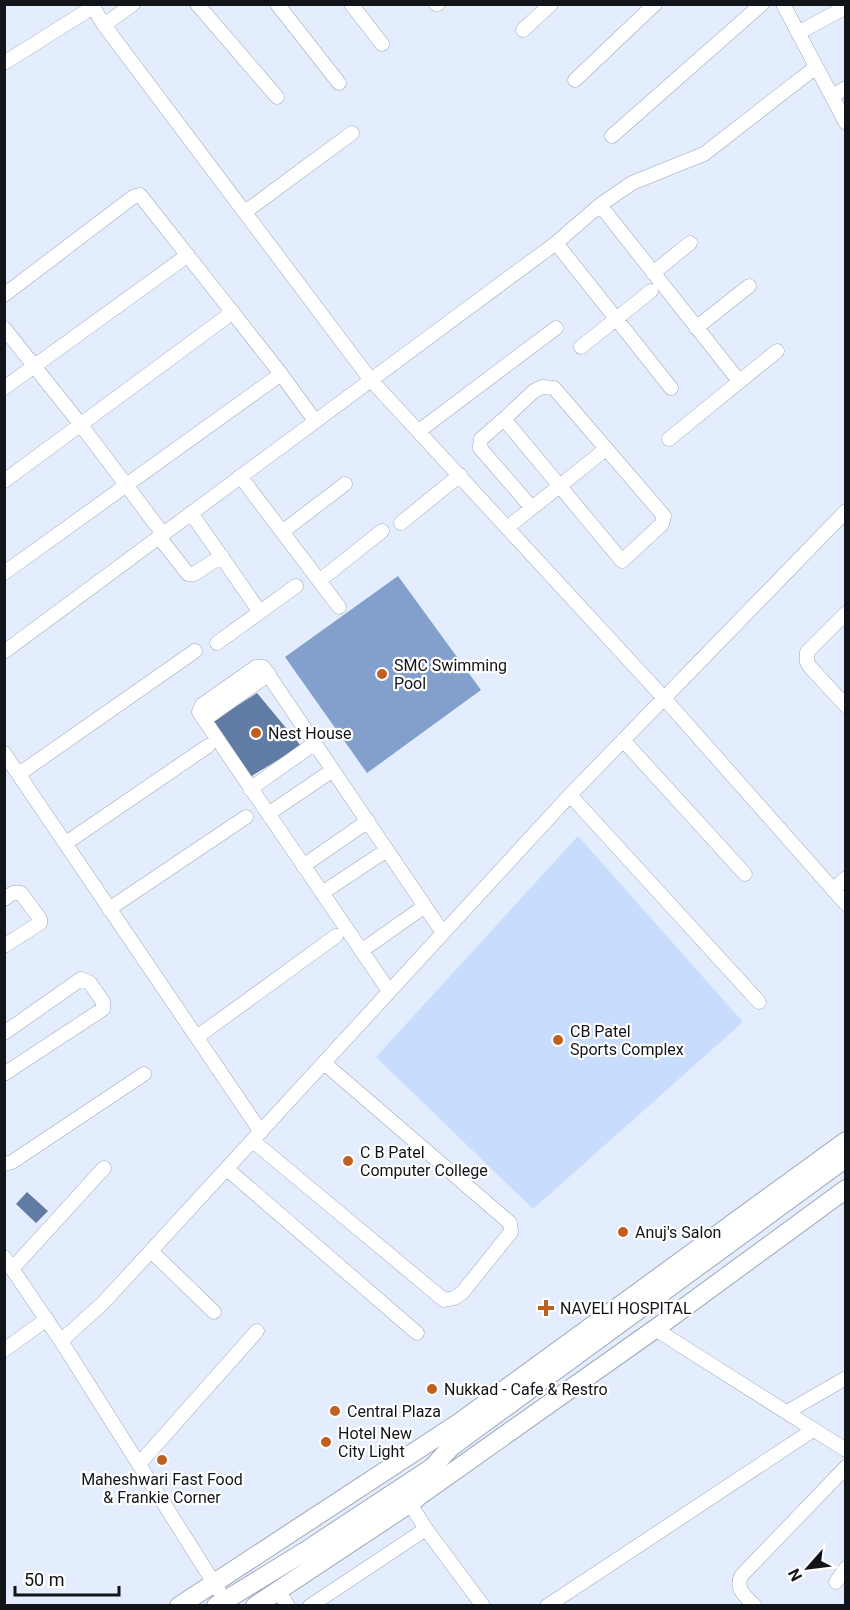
<svg xmlns="http://www.w3.org/2000/svg" width="850" height="1610" viewBox="0 0 850 1610" font-family="Roboto,sans-serif">
  <rect width="100%" height="100%" fill="#e3edfd"/>
  <path fill="#c8ddfd" d="M578 836 743 1022 533 1209 376 1057Z"/>
  <path fill="#839fcb" d="M398 576 481 690 367 773 285 657Z"/>
  <path fill="#607ba4" d="M257 693 301 746 250 777 213 721Z
    M27 1192 48 1211 36 1223 16 1204Z"/>
  <g fill="none" stroke-linecap="round" stroke-linejoin="round">
    <g stroke="#9ea8b7" stroke-width="15">
      <path id="minor" d="M91 4 104 25 370 379 663 697 846 904
        M197 4 277 97
        M277 4 339 83
        M351 4 382 44
        M436 4H438
        M783 4 846 123
        M104 25 133 4
        M523 30 551 4
        M798 33 846 7
        M4 63 93 7
        M575 80 655 4
        M832 96 846 88
        M612 136 762 4
        M600 205 739 381
        M245 212 352 133
        M556 243 671 388
        M653 273 690 243
        M4 295 133 197 140 195 281 374 315 421
        M4 328 81 425 163 534
        M696 328 749 286
        M581 347 651 291
        M542 387 554 388 664 516 662 524 622 561 504 419 534 391Z
        M4 388 188 255
        M504 419 481 439 480 448 532 508
        M419 431 556 328
        M669 439 777 351
        M240 476 339 607
        M4 481 233 312
        M191 513 260 612
        M401 523 460 475
        M508 527 606 449
        M282 532 345 484
        M159 537 188 574H194L222 556
        M4 573 281 374
        M319 581 382 531
        M846 613 807 652V662L810 667 846 706
        M217 643 296 586
        M4 652 556 243 600 205 632 183 704 154 816 67
        M204 720 269 674
        M623 740 745 874
        M4 753 261 1132
        M19 774 195 651
        M250 789 315 743
        M570 795 759 1002
        M268 814 333 770
        M66 843 208 746
        M303 866 368 821
        M833 890 846 878
        M322 893 387 850
        M4 899 13 893H21L40 919V923L4 946
        M109 909 246 817
        M361 951 425 906
        M389 991 199 712 202 705 256 667H263L443 933
        M4 1033 81 979 90 983 103 1002V1009L4 1074
        M197 1037 336 936
        M253 1141 444 1300 454 1298 462 1293 511 1232 510 1223 324 1063
        M4 1164 12 1162 144 1074
        M227 1169 417 1333
        M151 1251 214 1312
        M4 1257 61 1341 219 1591
        M12 1269 104 1168
        M655 1329 846 1450
        M61 1341 103 1303 570 795 846 511
        M4 1350 47 1319
        M787 1412 846 1378
        M139 1464 257 1331
        M410 1504 426 1529 483 1606
        M836 1582 846 1568
        M278 1591 288 1606
        M310 1606 426 1529
        M547 1606 813 1430
        M755 1606C746 1597 734 1588 742 1575L846 1467"/>
    </g>
    <g stroke="#9ea8b7" stroke-width="20">
      <path id="major" d="M179 1606 460 1422 846 1141
        M216 1606 304 1552 433 1467 451 1447 846 1158
        M255 1606 415 1500 419 1496 655 1329 846 1189"/>
    </g>
    <use href="#minor" stroke="#fff" stroke-width="14"/>
    <use href="#major" stroke="#fff" stroke-width="18"/>
  </g>
  <g fill="#c05f20" stroke="#fff" stroke-width="2">
    <circle cx="382" cy="674" r="6"/>
    <circle cx="256" cy="733" r="6"/>
    <circle cx="558" cy="1040" r="6"/>
    <circle cx="348" cy="1161" r="6"/>
    <circle cx="623" cy="1232" r="6"/>
    <path d="M543 1299h6v6h6v6h-6v6h-6v-6h-6v-6h6z"/>
    <circle cx="432" cy="1389" r="6"/>
    <circle cx="335" cy="1411" r="6"/>
    <circle cx="326" cy="1442" r="6"/>
    <circle cx="162" cy="1460" r="6"/>
  </g>
  <g text-anchor="middle" dominant-baseline="central" stroke-width="4.5" stroke-linejoin="round" paint-order="stroke">
    <g font-size="16" fill="#111419" stroke="#fff" text-anchor="start">
      <text x="394" y="665">SMC Swimming<tspan x="394" dy="18">Pool</tspan></text>
      <text x="268" y="733">Nest House</text>
      <text x="570" y="1031">CB Patel<tspan x="570" dy="18">Sports Complex</tspan></text>
      <text x="360" y="1152">C B Patel<tspan x="360" dy="18">Computer College</tspan></text>
      <text x="635" y="1232">Anuj's Salon</text>
      <text x="560" y="1308">NAVELI HOSPITAL</text>
      <text x="444" y="1389">Nukkad - Cafe &amp; Restro</text>
      <text x="347" y="1411">Central Plaza</text>
      <text x="338" y="1433">Hotel New<tspan x="338" dy="18">City Light</tspan></text>
      <text x="162" y="1479" text-anchor="middle">Maheshwari Fast Food<tspan x="162" dy="18">&amp; Frankie Corner</tspan></text>
    </g>
  </g>
  <rect width="850" height="1610" fill="none" stroke="#111419" stroke-width="12"/>
  <g transform="translate(808 1568) rotate(242)" stroke="#ffffff" stroke-width="4.5" paint-order="stroke">
  <path d="M0-4.5L10 22L0 15L-10 22Z" fill="#111419"/>
  <text y="-9" font-size="16" font-weight="bold" text-anchor="middle" fill="#111419">N</text>
  </g>
  <path d="M15 1586v9h104v-9" fill="none" stroke="#111419" stroke-width="3"/>
  <text x="24" y="1586" font-size="18" fill="#111419" stroke="#ffffff" stroke-width="4.5" paint-order="stroke">50 m</text>
</svg>
